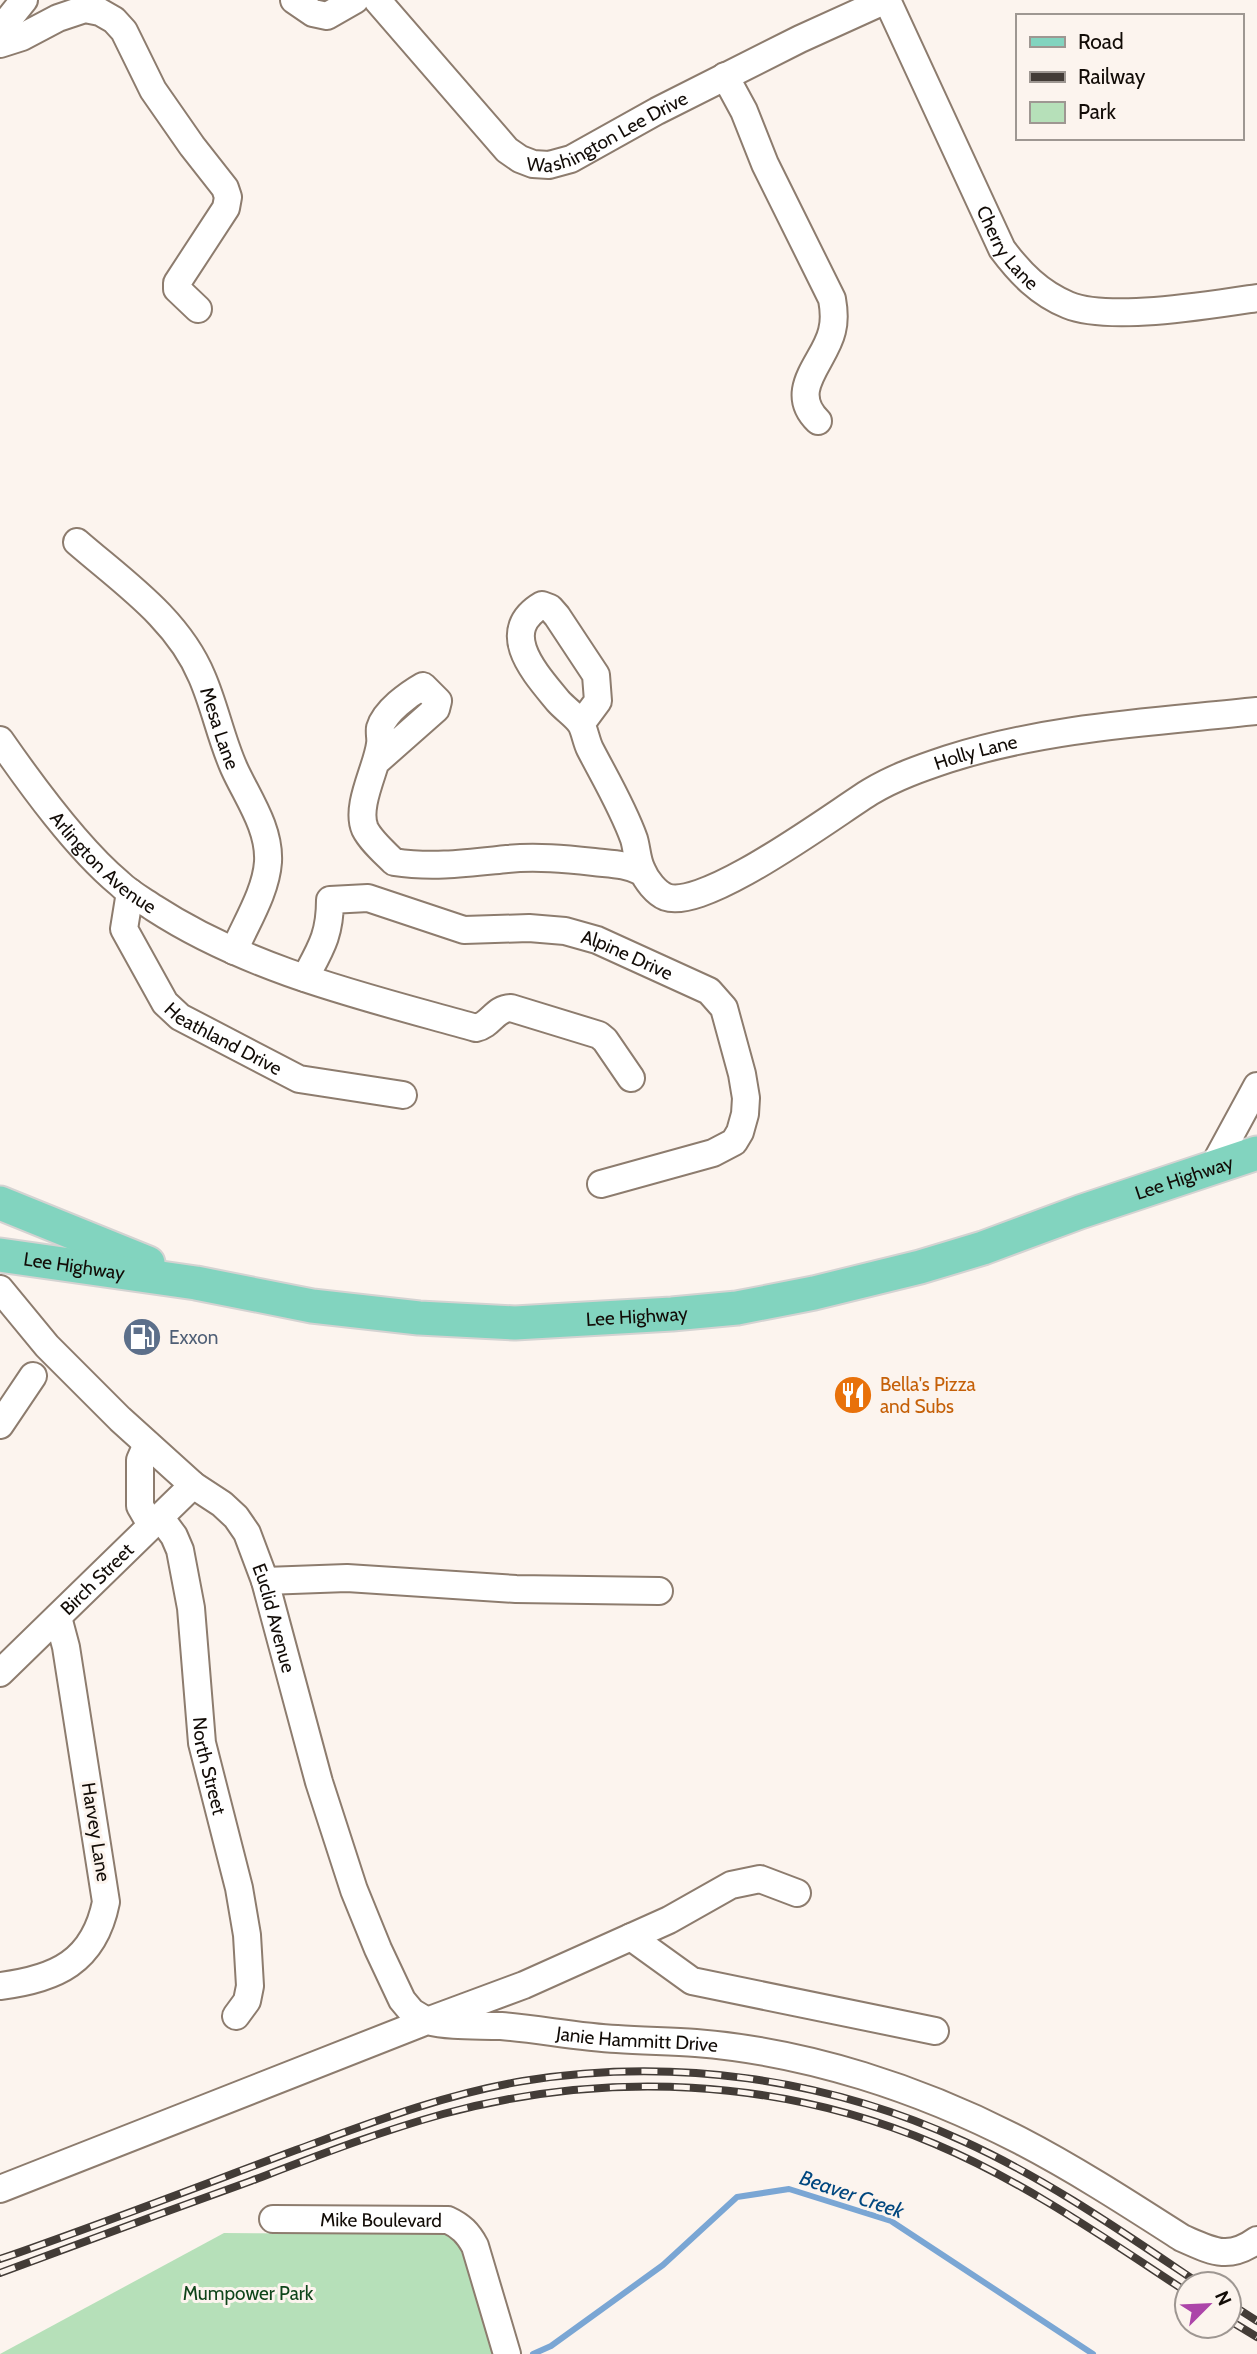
<svg xmlns="http://www.w3.org/2000/svg" width="1257" height="2354" viewBox="0 0 1257 2354" font-family="Cabin,sans-serif">
  <rect width="100%" height="100%" fill="#fcf4ee"/>
  <path fill="#b6e0b9" d="M224 2233 459 2234 495 2354H0Z"/>
  <g fill="none" stroke-linecap="round" stroke-linejoin="round">
    <path stroke="#7aa6d4" stroke-width="6" d="M533 2354 551 2346 663 2265 737 2197 789 2189 891 2221 1093 2354"/>
    <g stroke="#8d7c6e" stroke-width="30">
      <g id="minor">
        <path d="M294 0 313 13 327 16 355 0"/>
        <path id="s1" d="M377 0 507 150 520 159 533 164 549 165 571 159 657 111 800 39 886 0"/>
        <path id="s2" d="M887 0 1002 249C1020 273 1039 293 1068 305 1109 322 1211 305 1257 298"/>
        <path d="M0 30 24 0"/>
        <path d="M0 44 22 37 58 18 85 9 100 12 114 20 124 31 153 90 192 146 225 188 228 197 226 208 177 283V289L198 309"/>
        <path d="M725 76 744 111 765 164 832 299C834 310 835 320 832 331 825 362 786 390 818 421"/>
        <path id="s3" d="M77 542C123 582 178 619 202 677 215 707 221 739 234 768 247 797 270 828 268 862 266 892 246 923 234 951"/>
        <path id="s4" d="M581 724 598 701 596 675 557 616 550 608 542 605C496 632 536 674 558 701 565 709 576 716 581 724 585 731 586 741 590 749 605 778 623 808 634 839 637 849 637 861 642 870 646 880 656 893 666 897 705 911 833 815 870 792 895 777 921 768 948 759 1048 727 1154 722 1257 711"/>
        <path id="s5" d="M0 740C32 786 77 848 119 883 129 893 142 900 154 908 251 971 366 997 476 1028 491 1025 495 1008 511 1008L599 1035 605 1040 631 1078"/>
        <path d="M376 762 436 709 438 701 423 686C409 694 385 711 380 728 379 732 381 739 380 744 377 768 355 806 365 829 371 841 384 852 394 862 433 868 468 863 507 859 536 856 566 859 594 862 611 864 627 864 642 872"/>
        <path id="s6" d="M130 892 124 929 165 1003 180 1017 299 1079 403 1095"/>
        <path id="s7" d="M305 978C321 948 330 935 330 900L368 898 464 930 529 928 565 931 597 940 709 991 724 1008 742 1074 746 1098 745 1114 740 1132 734 1142 713 1153 601 1184"/>
        <path d="M1213 1167 1257 1086"/>
        <path id="s8" d="M0 1289 47 1346 120 1419 193 1485 222 1504 236 1517 247 1533 265 1581 319 1782 354 1890 378 1949 402 2000 412 2012 427 2021 524 1985 669 1920 731 1885 760 1879 797 1893"/>
        <path d="M0 1425 33 1376"/>
        <path d="M147 1444 140 1460V1506L151 1525"/>
        <path id="s9" d="M160 1517 174 1536 180 1550 191 1608 202 1743 239 1888 247 1935 250 1986 247 2001 236 2016"/>
        <path d="M265 1581 347 1578 516 1589 659 1591"/>
        <path id="s10" d="M0 1673 193 1485"/>
        <path d="M631 1937 692 1981 935 2031"/>
        <path d="M0 1986C56 1979 94 1962 106 1902L66 1647 58 1617"/>
        <path id="s11" d="M0 2189 427 2021C451 2027 476 2025 501 2026 539 2029 578 2037 617 2039 643 2041 670 2041 696 2043 808 2052 920 2089 1019 2140 1075 2169 1129 2204 1182 2238 1212 2251 1228 2261 1257 2240"/>
        <path id="s12" d="M273 2219 448 2220C461 2226 468 2233 475 2246L507 2354"/>
      </g>
    </g>
    <g stroke="#d4d3d2" stroke-width="37">
      <g id="major">
        <path d="M0 1203 148 1263"/>
        <path id="s13" d="M0 1255 196 1283 312 1306 419 1318 515 1323 672 1314 737 1308 814 1293 920 1267 983 1248 1080 1212 1257 1153"/>
      </g>
    </g>
    <use href="#minor" stroke="#fff" stroke-width="26"/>
    <use href="#major" stroke="#82d4bf" stroke-width="33"/>
    <g stroke="#433c37" stroke-width="8">
      <path id="rail" d="M0 2259C99 2225 197 2187 296 2150 370 2123 445 2094 523 2081 672 2057 827 2078 963 2141 1047 2179 1124 2233 1200 2284
        M0 2273C84 2242 167 2211 251 2181 314 2157 378 2132 443 2114 606 2070 779 2078 935 2144 1025 2182 1106 2239 1187 2292
        M1229 2303 1257 2321
        M1229 2320 1257 2337"/>
    </g>
    <use href="#rail" stroke="#fcf4ee" stroke-width="5" stroke-dasharray="16" stroke-linecap="butt"/>
  </g>
  <defs>
    <g id="fuel-disc" transform="scale(2.0125)"><circle r="9.5" fill="#5c6f8a" stroke="#fcf4ee"/><path d="M-5.5-6h7V0h2V4h1.3V-2.5L3-4.5l.8-.8L6-3V5H2.5V1h-1V6h-7ZM-4.2-4.7v3.2H.2V-4.7Z" fill="#fff"/></g>
    <g id="restaurant-disc" transform="scale(2.0125)"><circle r="9.5" fill="#e8710a" stroke="#fcf4ee"/><path d="M-5-6h1v4h1v-4h1v4h1v-4h1v5L-1.5 .5V6h-2V.5L-5-1ZM5-6V6H3V1.5H1.5Q1.5-4 5-6Z" fill="#fff"/></g>
  </defs>
  <g fill-rule="evenodd">
    <use href="#fuel-disc" x="142" y="1337"/>
    <use href="#restaurant-disc" x="853" y="1395"/>
  </g>
  <g text-anchor="middle" dominant-baseline="central" stroke-width="6" stroke-linejoin="round" paint-order="stroke">
    <g font-size="19" fill="#120c07" stroke="#fcf4ee">
      <text stroke="none"><textPath href="#s1" startOffset="310">Washington Lee Drive</textPath></text>
      <text stroke="none"><textPath href="#s2" startOffset="276">Cherry Lane</textPath></text>
      <text stroke="none"><textPath href="#s3" startOffset="240">Mesa Lane</textPath></text>
      <text stroke="none"><textPath href="#s4" startOffset="835">Holly Lane</textPath></text>
      <text stroke="none"><textPath href="#s5" startOffset="161">Arlington Avenue</textPath></text>
      <text stroke="none"><textPath href="#s7" startOffset="390">Alpine Drive</textPath></text>
      <text stroke="none"><textPath href="#s6" startOffset="191">Heathland Drive</textPath></text>
      <text stroke="none"><textPath href="#s13" startOffset="1209">Lee Highway</textPath></text>
      <text stroke="none"><textPath href="#s13" startOffset="75">Lee Highway</textPath></text>
      <text stroke="none"><textPath href="#s13" startOffset="642">Lee Highway</textPath></text>
      <text stroke="none"><textPath href="#s10" startOffset="135">Birch Street</textPath></text>
      <text stroke="none"><textPath href="#s8" startOffset="438">Euclid Avenue</textPath></text>
      <text stroke="none"><textPath href="#s9" startOffset="257">North Street</textPath></text>
      <text transform="translate(96 1832) rotate(81)">Harvey Lane</text>
      <text stroke="none"><textPath href="#s11" startOffset="670">Janie Hammitt Drive</textPath></text>
      <text stroke="none"><textPath href="#s12" startOffset="108">Mike Boulevard</textPath></text>
    </g>
    <g font-size="19" fill="#4e5e75" stroke="#fcf4ee" text-anchor="start">
      <text x="169" y="1337">Exxon</text>
    </g>
    <g font-size="19" fill="#c56008" stroke="#fcf4ee" text-anchor="start">
      <text x="880" y="1384">Bella's Pizza<tspan x="880" dy="22">and Subs</tspan></text>
    </g>
    <g font-size="19" fill="#0f451a" stroke="#fcf4ee">
      <text x="248" y="2293">Mumpower Park</text>
    </g>
    <g font-size="21" font-style="italic" fill="#00477f" stroke="#fcf4ee">
      <text transform="translate(852 2194) rotate(19)">Beaver Creek</text>
    </g>
  </g>
  <rect x="1016" y="14" width="228" height="126" fill="#fcf4ee" stroke="#9e9792" stroke-width="2"/>
  <rect x="1030" y="37" width="35" height="10" fill="#82d4bf" stroke="#9e9792" stroke-width="2"/>
  <text x="1078" y="49" font-size="21" fill="#120c07">Road</text>
  <rect x="1030" y="72" width="35" height="10" fill="#433c37" stroke="#9e9792" stroke-width="2"/>
  <text x="1078" y="84" font-size="21" fill="#120c07">Railway</text>
  <rect x="1030" y="102" width="35" height="21" fill="#b6e0b9" stroke="#9e9792" stroke-width="2"/>
  <text x="1078" y="119" font-size="21" fill="#120c07">Park</text>
  <g transform="translate(1208 2305) rotate(66)"><circle r="33" fill="#fcf4ee" stroke="#9e9792" stroke-width="2"/>
  <path d="M0-5L12 26L0 18L-12 26Z" fill="#ac45a9"/>
  <text y="-10" font-size="19" font-weight="bold" text-anchor="middle" fill="#120c07">N</text>
  </g>
</svg>
